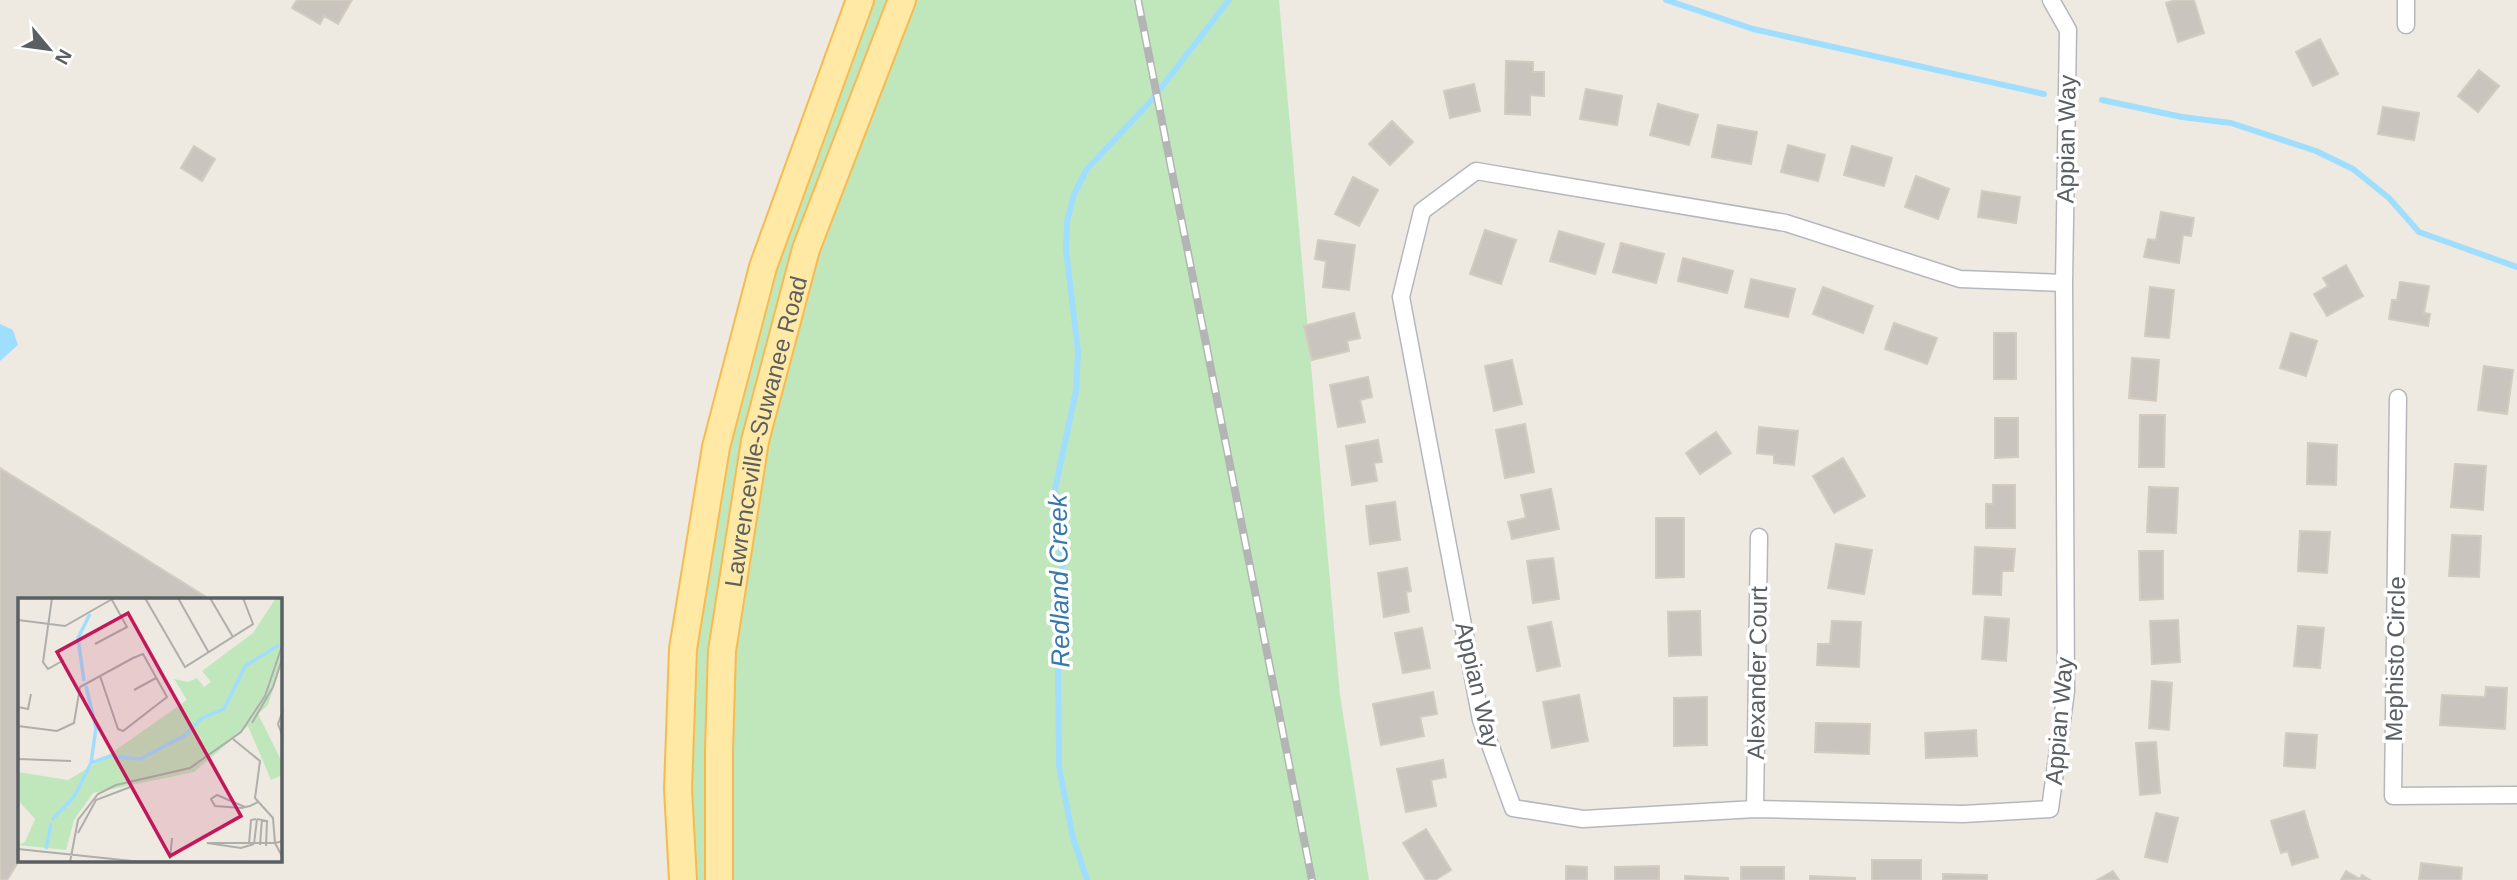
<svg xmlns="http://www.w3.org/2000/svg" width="2517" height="880" viewBox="0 0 2517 880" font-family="Arial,sans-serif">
  <rect width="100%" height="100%" fill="#eeeae1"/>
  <path fill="#c0e7bc" d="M850 0H1279L1340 695 1369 880H697L668 672Z"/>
  <path fill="#a0deff" d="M0 324 13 330 18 345 0 361Z"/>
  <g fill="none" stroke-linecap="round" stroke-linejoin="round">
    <path stroke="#a0deff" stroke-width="6" d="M1666 0 1753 29 2044 94
      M2102 100 2182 117 2231 123 2316 151 2353 169 2389 198 2419 232 2517 267
      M1087 880 1073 838 1059 767 1058 663 1063 574 1055 489 1076 391 1078 351 1066 250 1067 222 1074 194 1087 169 1150 102 1229 0"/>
  </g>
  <path fill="#c9c5be" stroke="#d3cbbf" stroke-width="2" d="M297 0H352L338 24 324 16 320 24 292 8Z
    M2176 0H2194L2204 33 2178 42 2166 3Z
    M2320 39 2338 74 2313 86 2296 52Z
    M1506 61 1533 62V72H1544V96L1530 95V115L1505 114Z
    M2479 70 2499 86 2478 112 2458 96Z
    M1474 84 1480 111 1450 118 1444 91Z
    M1586 89 1622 96 1617 125 1580 119Z
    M1658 104 1698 115 1689 145 1650 135Z
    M2383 107 2419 113 2414 140 2378 134Z
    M1392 121 1413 142 1390 165 1369 144Z
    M1718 125 1757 132 1751 164 1712 157Z
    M1788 145 1825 155 1818 181 1781 172Z
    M194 146 215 159 202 181 181 168Z
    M1852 146 1892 158 1884 186 1844 175Z
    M1916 176 1949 189 1938 219 1905 207Z
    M1353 177 1378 190 1359 226 1335 214Z
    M1982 191 2020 197 2016 223 1978 217Z
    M2161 212 2194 218 2191 236 2183 235 2179 263 2144 257 2148 239 2156 240Z
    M1485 230 1516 240 1501 284 1470 274Z
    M1559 231 1604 244 1595 274 1550 261Z
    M1318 240 1355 245 1349 290 1323 287 1326 261 1315 259Z
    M1621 243 1664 254 1656 283 1613 272Z
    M1683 258 1733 271 1727 293 1678 281Z
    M2346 265 2363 296 2327 316 2314 294 2328 286 2323 278Z
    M1751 279 1795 289 1788 317 1745 307Z
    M2400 282 2429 286 2424 313 2430 314 2428 326 2389 319 2392 300H2397Z
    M1823 287 1873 306 1863 333 1813 314Z
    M2150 287 2174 290 2169 338 2145 336Z
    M1354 313 1360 338 1347 341 1349 351 1312 360 1304 326Z
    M1894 323 1937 338 1927 364 1885 349Z
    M1994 333H2016V379H1994Z
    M2291 333 2317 341 2306 376 2280 368Z
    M2132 358 2159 360 2156 401 2129 398Z
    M1512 360 1522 404 1494 411 1485 366Z
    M2484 366 2513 370 2507 414 2478 410Z
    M1368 377 1372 397 1360 400 1365 422 1338 427 1330 385Z
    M2140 415H2165L2164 467H2139Z
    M1995 418H2018V457L1995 458Z
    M1525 424 1534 472 1505 478 1496 430Z
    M1759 427 1798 431 1794 465 1774 463V455L1757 453Z
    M1716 432 1731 453 1700 474 1686 453Z
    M1378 440 1382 462 1374 463 1377 481 1352 485 1346 446Z
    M2308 443 2337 445 2336 485 2307 484Z
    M1843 458 1865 496 1834 513 1813 476Z
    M2455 464 2486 466 2483 510 2451 507Z
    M0 468 211 600H19V861L7 880H0Z
    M1993 485H2015V528H1986V504H1993Z
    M2149 487 2178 488 2176 533 2147 532Z
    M1551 489 1559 529 1512 539 1508 522 1526 518 1521 495Z
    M1395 502 1400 540 1370 544 1366 506Z
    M1656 518H1684V577L1656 578Z
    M2300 531 2330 532 2327 573 2298 571Z
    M2452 535 2481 536 2479 577 2449 576Z
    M1836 544 1872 550 1864 594 1828 588Z
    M1975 547 2015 549 2013 571H2002L2001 595 1973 594Z
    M2139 551H2163V599L2140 600Z
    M1553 558 1559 599 1533 603 1527 561Z
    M1407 568 1411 591 1406 592 1409 612 1384 617 1378 573Z
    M1700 611 1701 655 1669 656 1668 612Z
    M1985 617 2009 619 2006 661 1982 659Z
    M2178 620 2180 662 2152 664 2150 621Z
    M1832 621 1861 622 1859 667 1817 665 1818 644H1830Z
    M1551 622 1560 666 1537 671 1528 627Z
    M2298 626 2324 628 2320 668 2294 666Z
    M1422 628 1430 668 1403 673 1395 633Z
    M2152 681 2172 683 2169 730 2149 728Z
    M2486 687 2507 688 2505 729 2440 725 2442 695 2485 697Z
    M1433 692 1437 714 1420 717 1424 736 1381 745 1373 704Z
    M1579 695 1588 741 1552 748 1543 702Z
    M1707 697V745L1674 746V698Z
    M1816 723 1870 724 1869 754 1815 752Z
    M1976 730 1977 756 1926 758 1925 733Z
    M2286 733 2317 735 2315 768 2284 766Z
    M2156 742 2160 793 2140 795 2136 743Z
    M1443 760 1446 777 1431 780 1436 806 1406 812 1397 769Z
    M2304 811 2318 857 2292 865 2288 851 2281 853 2271 821Z
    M2156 813 2178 818 2167 862 2145 857Z
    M1426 829 1451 870 1435 880H1426L1403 843Z
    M1872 860H1921V880H1872Z
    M2421 863 2462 868 2461 880H2419Z
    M1566 866 1587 867V880H1566Z
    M1659 866V880H1615V867Z
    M1741 867H1784V880H1741Z
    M2113 871 2119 880H2097Z
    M2346 871 2360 879 2362 875 2370 880H2341Z
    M1943 874 1987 875V880H1943Z
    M1685 876 1728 878V880H1685Z
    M1810 876 1855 878V880H1810Z"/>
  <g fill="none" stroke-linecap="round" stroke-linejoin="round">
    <g stroke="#b4b8bd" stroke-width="19">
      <path id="street" d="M2051 0 2068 30 2064 283 2066 691 2050 809 1963 814 1755 809 1583 819 1513 808 1481 720 1401 297 1422 211 1476 171 1786 223 1960 279 2064 283
        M2406 25V0
        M2398 398 2393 796 2517 795
        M1755 809 1759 537"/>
    </g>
    <g stroke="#f8ba50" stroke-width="30">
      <g id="primary">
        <path d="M683 880 678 789 683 649 716 447 763 267 860 0"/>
        <path id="s1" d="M719 880V750L722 651 755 441 806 249 902 0"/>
      </g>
    </g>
    <use href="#street" stroke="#fff" stroke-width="16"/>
    <use href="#primary" stroke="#ffe9a5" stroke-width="26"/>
    <g stroke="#b3b4b4" stroke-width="8">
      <path id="rail" d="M1138 0 1312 880"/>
    </g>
    <use href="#rail" stroke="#fff" stroke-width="5" stroke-dasharray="16" stroke-linecap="butt"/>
  </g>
  <g text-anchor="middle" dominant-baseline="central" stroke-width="7" stroke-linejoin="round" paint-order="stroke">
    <g font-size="24" fill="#5a5f63" stroke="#fff">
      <text transform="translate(2066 139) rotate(-89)">Appian Way</text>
      <text stroke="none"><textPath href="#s1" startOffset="453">Lawrenceville-Suwanee Road</textPath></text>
      <text transform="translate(2395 659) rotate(-89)">Mephisto Circle</text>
      <text transform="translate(1757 673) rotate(-89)">Alexander Court</text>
      <text transform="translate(1478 685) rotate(77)">Appian Way</text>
      <text transform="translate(2059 721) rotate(-85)">Appian Way</text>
    </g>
    <g font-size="26" font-style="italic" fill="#367aad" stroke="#fff">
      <text transform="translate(1059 581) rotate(-91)">Redland Creek</text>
    </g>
  </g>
  <g transform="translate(18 598)">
    <rect width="264" height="264" fill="#eeeae1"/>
    <path d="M258 0H264V63L250 107 240 116 264 164V177L253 182 230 128 176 174 75 195 56 222 48 252 0 247 7 244 17 221 0 202V174L50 182 85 161 169 102 156 81 170 84 179 80 186 89 193 84 184 73 235 35Z" fill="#c0e7bc"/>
    <path fill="none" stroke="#a0deff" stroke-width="3.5" d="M66 83 60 40 72 16M73 165 92 158 122 161 166 138 184 120 206 111 227 68 261 47M34 222 56 199 73 165 78 130 68 88M28 251 33 225"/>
    <path fill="none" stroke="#afaeab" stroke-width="2" d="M34 0 25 64 30 71 46 62M127 0 167 69 235 26 225 0M160 0 191 55M192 0 215 39M0 22 47 28 96 0M77 46 109 29 94 2M116 92 138 80M0 109 10 111 13 96M265 112 260 126 265 139M234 125 255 89 265 58M0 128 39 133 56 125 62 89 115 60 125 56 149 99 105 133 100 131 82 78M215 141 242 163 237 200 255 220 257 245 265 243M0 161 53 163M227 209 199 197 193 201 197 208 224 210 227 209 232 208 240 204M239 221 249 223 248 248M60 235 78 202 115 188M231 246 233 222 238 221M236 246 223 250 189 245H257L265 260M236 246 239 221M242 247 244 221M0 251 114 263 230 264M152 261 154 240M52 264 60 222 80 196 98 187 172 170 223 134 247 98 265 45"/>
    <path fill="#c2185b" fill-opacity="0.15" stroke="#c2185b" stroke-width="3.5" d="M110 15 223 218 152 258 39 54Z"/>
    <rect width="264" height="264" fill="none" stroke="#5a5f63" stroke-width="3.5"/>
  </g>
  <g transform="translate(49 49) rotate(119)" stroke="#ffffff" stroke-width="5" paint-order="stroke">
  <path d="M0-5L12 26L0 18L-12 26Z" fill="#5a5f63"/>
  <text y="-10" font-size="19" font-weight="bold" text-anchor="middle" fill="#5a5f63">N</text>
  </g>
</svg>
